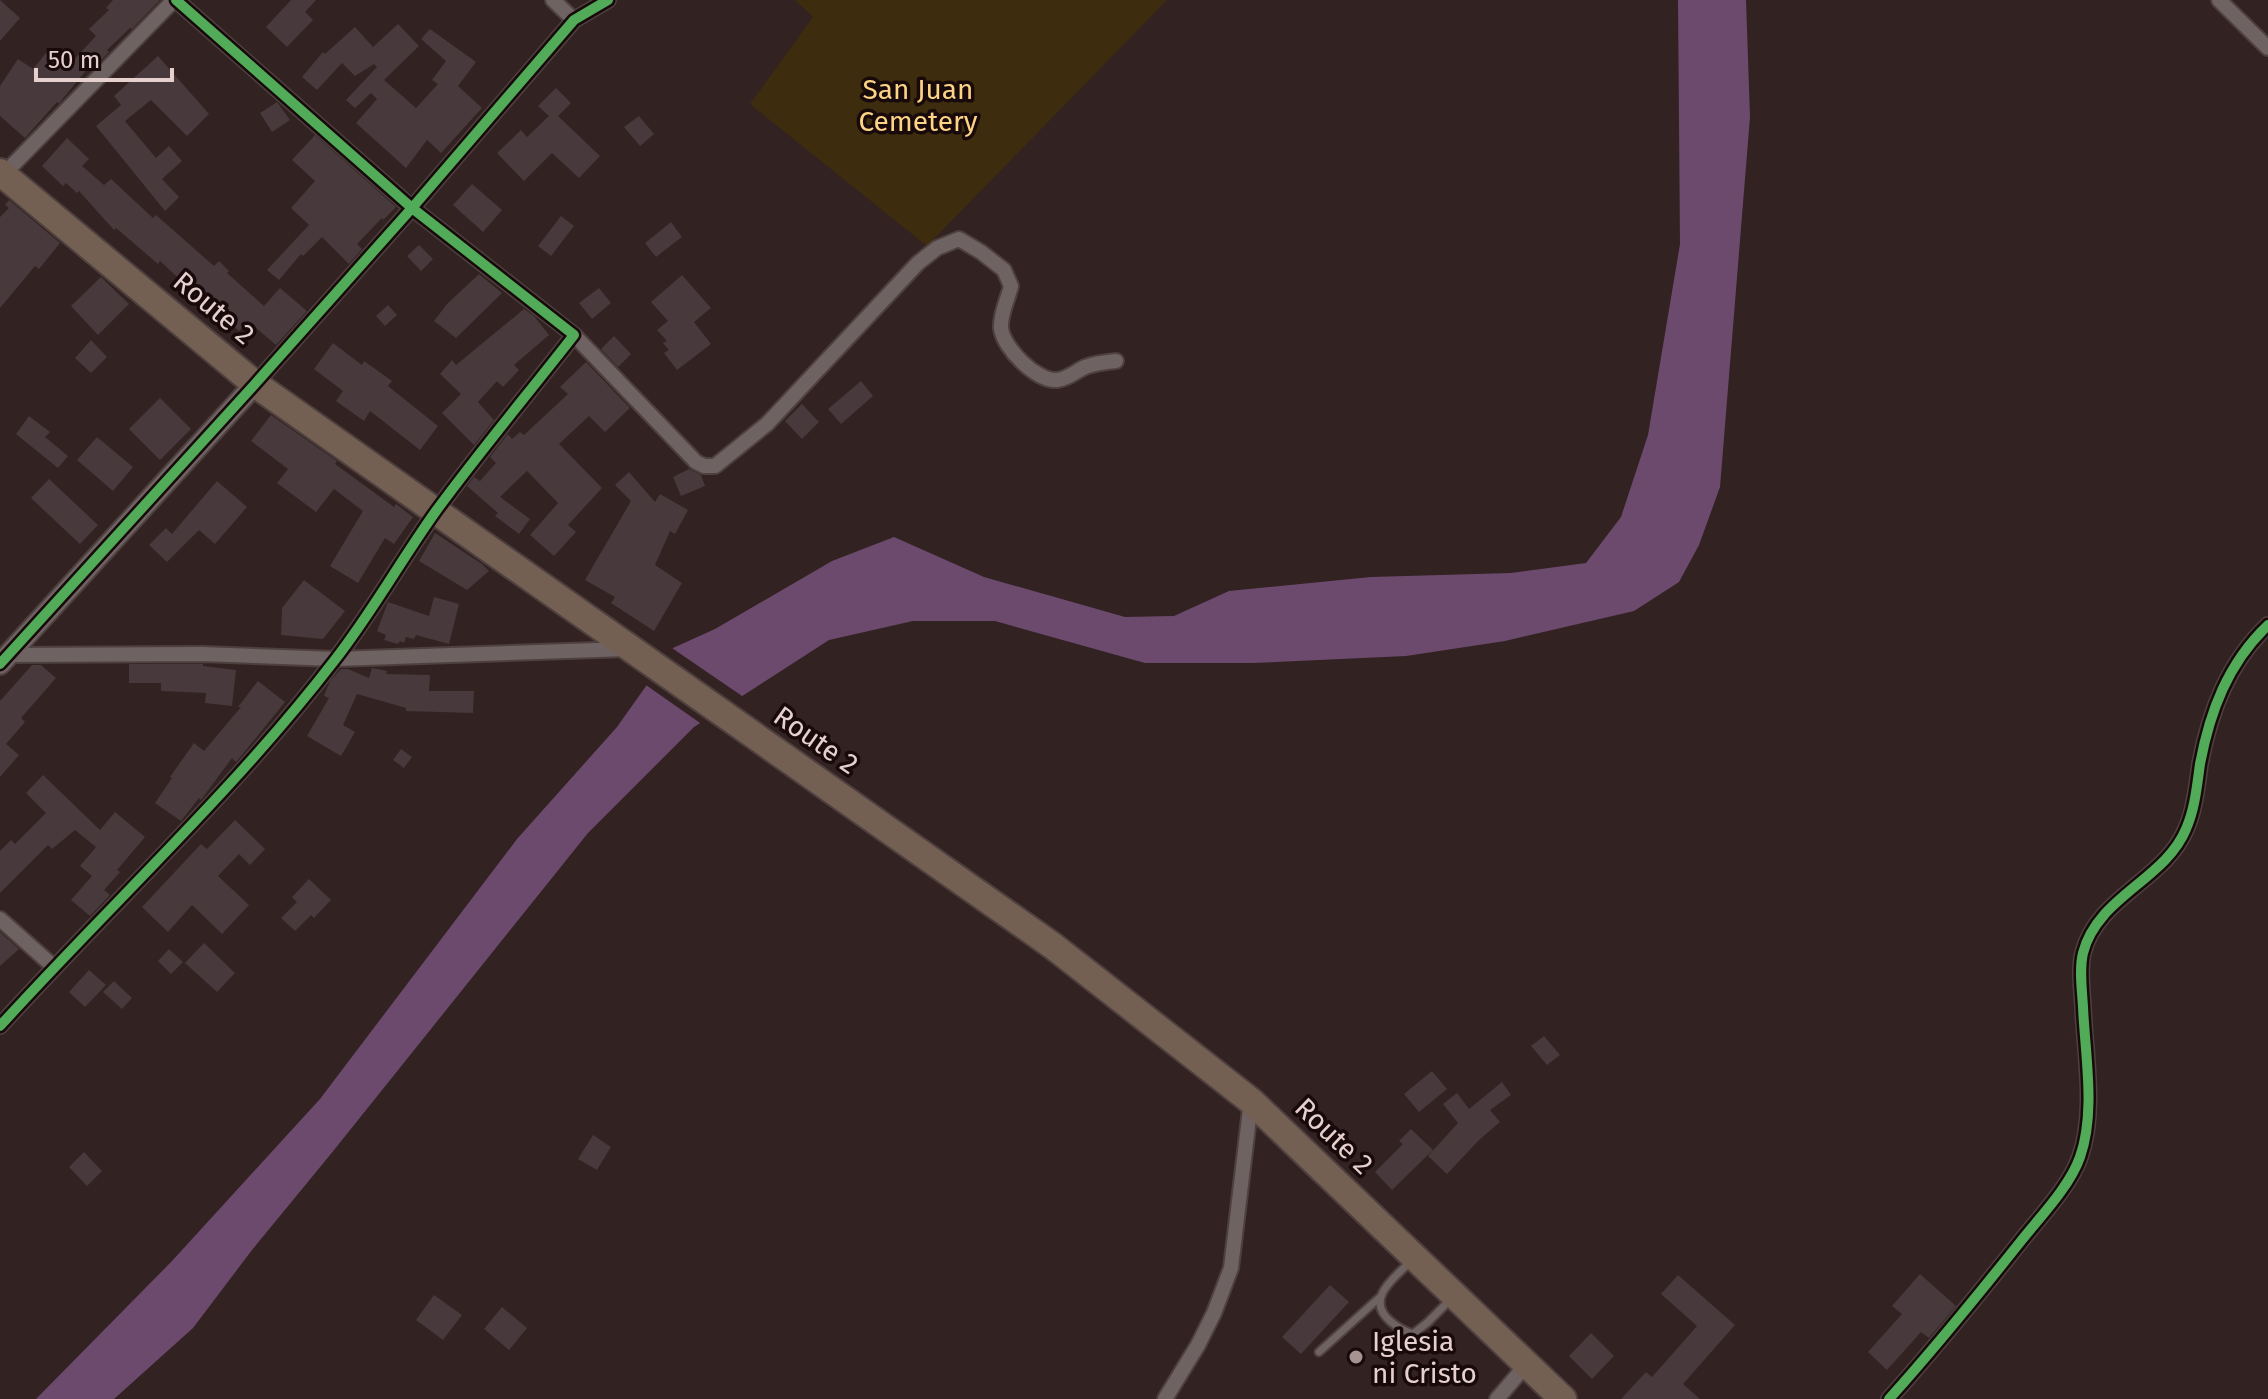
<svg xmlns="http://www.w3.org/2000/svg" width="2268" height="1399" viewBox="0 0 2268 1399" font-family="'Fira Sans',sans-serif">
  <rect width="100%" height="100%" fill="#322"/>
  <path fill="#3d2c0d" d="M795 0H1167L927 246 750 104 813 17Z"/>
  <path fill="#6c4a6e" d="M1678 0H1746L1750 117 1720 487 1699 545 1679 582 1634 611 1505 641 1406 656 1253 663H1145L995 621H913L829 640 694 727 588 833 330 1155 252 1250 193 1328 114 1399H36L172 1261 320 1099 517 839 617 727 673 648 715 629 832 561 894 537 984 577 1125 617 1174 616 1229 591 1371 577 1511 573 1586 563 1621 517 1648 435 1680 244Z"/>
  <path fill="#322" d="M669 646 745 698 703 725 643 683Z"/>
  <path fill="#47393c" d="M0 0 20 18 0 41Z
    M113 0H160L132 29 130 28 107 50 109 52 91 71 88 68 61 101 59 104 57 102 25 138 0 116V86L18 59 33 69 46 53 65 69 96 36 89 29 109 10 106 8Z
    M291 0H316L305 12 313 20 287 47 266 27Z
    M398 24 419 46 384 80 416 108 438 84 432 80 446 61 421 39 430 29 476 62 458 86 482 108 441 153 427 140 406 168 356 123 377 99 371 93 355 108 346 100 377 67 374 64 355 76 342 63 317 90 302 77 323 52 325 54 355 27 373 47Z
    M158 56 209 114 187 136 151 100 125 121 156 158 169 146 182 161 162 179 179 197 165 211 96 126 121 105 114 96Z
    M556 88 571 103 558 116 600 156 579 178 552 153 524 181 497 153 521 130 527 137 549 116 538 106Z
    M277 102 290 120 272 132 260 113Z
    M639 116 654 134 640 146 624 127Z
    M315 135 396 207 383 220 382 218 357 244 362 249 349 264 322 237 303 256 301 254 279 280 267 270 309 225 291 208 315 181 292 160Z
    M67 138 89 159 82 166 104 185 111 179 153 218 156 215 214 266 219 261 229 271 227 273 264 306 280 288 307 311 276 345 248 321 239 331 204 301 201 304 187 291 189 288 160 261 158 264 116 228 114 230 79 191 77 193 66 183 63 186 42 166Z
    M472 184 502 210 483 232 453 205Z
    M9 200 60 243 39 269 35 266 0 308V217L9 208 5 205Z
    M561 216 574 226 551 256 538 246Z
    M671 222 682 237 656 257 645 243Z
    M419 245 433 259 421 271 407 256Z
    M479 274 502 293 456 338 434 321 447 304Z
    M682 275 711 308 694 322 711 344 677 370 664 353 669 350 663 343 667 341 657 330 668 321 651 302Z
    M101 277 129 304 98 335 71 306Z
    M599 288 611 303 592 319 579 303Z
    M388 305 397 315 385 326 376 316Z
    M524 309 534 316 549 335 514 365 519 370 503 387 497 381 478 402 494 420 474 445 442 413 461 394 440 374 452 360 456 365Z
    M614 336 631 354 618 367 601 349Z
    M91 340 107 357 91 373 75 358Z
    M333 343 362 365 364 361 392 381 388 386 438 426 420 450 370 411 364 421 336 401 343 391 314 369Z
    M586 362 630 408 605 432 589 416 559 444 602 488 568 525 576 532 554 556 530 535 558 503 527 471 500 497 530 519 519 534 495 516 498 513 467 486 474 477 480 481 496 463 490 457 508 434 512 439 520 432 524 435 568 394 560 387Z
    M861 381 873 396 841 424 828 409Z
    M160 398 191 429 160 460 129 429Z
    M802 404 819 422 802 439 785 421Z
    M271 415 337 461 335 464 394 507 396 504 413 517 394 544 385 538 358 583 330 566 363 511 334 489 316 512 277 483 288 469 251 441Z
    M29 416 50 432 45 437 68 456 58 468 16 434Z
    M97 437 133 467 113 491 77 460Z
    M689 469 701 475 705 486 681 496 673 477Z
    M629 472 655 502 660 494 688 510 675 534 670 531 655 565 682 583 654 631 611 603 615 597 585 580 631 501 615 485Z
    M49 479 98 525 80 544 31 498Z
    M217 481 247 507 215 544 199 530 167 562 149 545 166 528 172 534Z
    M435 533 482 564 489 571 467 590 419 561Z
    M304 580 345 611 323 639 281 635 282 608Z
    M434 597 459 604 449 644 416 635 414 639 406 637 404 643 400 641 398 644 384 640 386 635 377 631 388 602 429 616Z
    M129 664H203V666L236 670 232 706 205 703 206 693 161 691V683H129Z
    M32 665H41L56 678 21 718 25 722 6 744 19 755 0 777V701Z
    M372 668 387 671 386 674 430 675 429 691H474L473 713 406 711V708L357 694 343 725 355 732 341 756 307 736 329 698 324 696 330 681 341 669H348L369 678Z
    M258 681 285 702 242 755 236 762 232 758 201 800 199 798 181 821 155 803 172 778 170 777 194 743 204 751 241 707H238Z
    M401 749 412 757 404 768 393 760Z
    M43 775 100 830 115 812 145 837 117 870 120 872 104 890 110 895 90 916 71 900 92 876 80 866 96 847 75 830 52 849 48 845 0 893V851L11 840 15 844 46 813 26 793Z
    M235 820 265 849 250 865 239 854 218 876 249 905 222 934 192 905 168 932 142 907 201 844 207 849Z
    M309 879 331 900 314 918 311 915 295 931 281 918 297 902 292 897Z
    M0 932 19 949 0 966Z
    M204 943 235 973 217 992 185 963Z
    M169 949 183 962 171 974 158 961Z
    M89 970 106 985 85 1007 69 992Z
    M114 981 132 998 122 1009 103 992Z
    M1544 1036 1560 1055 1547 1065 1531 1046Z
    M1432 1071 1447 1089 1419 1112 1404 1094Z
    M1502 1082 1511 1095 1490 1110 1500 1122 1479 1140 1447 1174 1428 1156 1458 1123 1443 1104 1457 1093 1469 1109Z
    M1411 1129 1433 1150 1392 1190 1375 1172 1403 1144 1399 1141Z
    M593 1135 611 1147 597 1170 578 1159Z
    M84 1152 102 1171 87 1186 69 1167Z
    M1920 1274 1956 1306 1929 1338 1921 1332 1887 1370 1868 1352 1902 1314 1892 1306Z
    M1678 1275 1735 1325 1683 1384 1700 1399H1621L1646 1372 1652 1377 1697 1326 1661 1294Z
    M1330 1285 1349 1302 1301 1354 1282 1337Z
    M434 1295 462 1315 443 1340 416 1320Z
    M502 1307 527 1328 509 1350 484 1329Z
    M1591 1333 1614 1356 1592 1379 1569 1356Z"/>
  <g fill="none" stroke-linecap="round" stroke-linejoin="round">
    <g stroke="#4e403f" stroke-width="11">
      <path id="lane" d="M1410 1262C1393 1279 1365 1299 1390 1321 1398 1328 1403 1331 1413 1334L1428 1322 1450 1300
        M1319 1352 1379 1298"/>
    </g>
    <g stroke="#4e403f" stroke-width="18">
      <path id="street" d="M553 0 574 20
        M2219 0 2268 48
        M0 178 174 0
        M574 335 696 462 704 466H715L767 424 918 263 937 248 959 239 981 252 1004 270 1011 286C1008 299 1000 314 1001 328 1003 348 1037 382 1057 380 1068 379 1076 371 1085 367 1095 363 1105 362 1116 361
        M255 384 412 208 574 20 608 0
        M7 655 202 654 336 659 627 649
        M0 919 54 967
        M0 1026C111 904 233 792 334 661 371 614 401 560 436 511 480 451 528 394 574 335L412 208 176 0
        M1165 1399 1198 1345 1214 1313 1231 1268 1251 1101
        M1497 1399 1526 1365
        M1889 1399C1935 1348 1978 1295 2021 1241 2040 1217 2070 1186 2080 1157 2096 1112 2085 1054 2083 1007 2082 989 2079 970 2083 953 2097 897 2165 880 2186 829 2195 809 2197 785 2200 764 2210 711 2228 663 2268 625"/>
    </g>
    <g stroke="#4e403f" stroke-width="24">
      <path id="secondary" d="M0 664 255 384"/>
    </g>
    <g stroke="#4e403f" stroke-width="30">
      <path id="highway" d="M0 172 255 384 1053 946 1251 1101 1563 1399"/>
    </g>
    <use href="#lane" stroke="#6f6262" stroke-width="7"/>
    <use href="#street" stroke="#6f6262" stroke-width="14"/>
    <use href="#secondary" stroke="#6f6262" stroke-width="20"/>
    <use href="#highway" stroke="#745f53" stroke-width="26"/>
    <g stroke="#180a0a" stroke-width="15">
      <path id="cycleway" d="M0 664 255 384 412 208 574 20 608 0
        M0 1026C111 904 233 792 334 661 371 614 401 560 436 511 480 451 528 394 574 335L412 208 176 0
        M1889 1399C1935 1348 1978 1295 2021 1241 2040 1217 2070 1186 2080 1157 2096 1112 2085 1054 2083 1007 2082 989 2079 970 2083 953 2097 897 2165 880 2186 829 2195 809 2197 785 2200 764 2210 711 2228 663 2268 625"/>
    </g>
    <use href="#cycleway" stroke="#51ab58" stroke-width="10"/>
  </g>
  <circle fill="#a79392" stroke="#180a0a" stroke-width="3" cx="1356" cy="1357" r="8"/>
  <g text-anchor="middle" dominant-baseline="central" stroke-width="7" stroke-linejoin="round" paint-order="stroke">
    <g font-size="28" fill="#fdd385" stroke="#180a0a">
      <text x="918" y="89">San Juan<tspan x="918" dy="32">Cemetery</tspan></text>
    </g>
    <g font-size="28" fill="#e5d0ce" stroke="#180a0a">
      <text transform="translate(214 308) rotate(40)">Route 2</text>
      <text transform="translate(816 740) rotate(35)">Route 2</text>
      <text transform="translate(1334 1136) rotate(44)">Route 2</text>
    </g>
    <g font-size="28" fill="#e5d0ce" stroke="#180a0a" text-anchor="start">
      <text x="1372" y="1341">Iglesia<tspan x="1372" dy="32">ni Cristo</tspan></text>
    </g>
  </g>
  <path d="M36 68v12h136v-12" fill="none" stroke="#e5d0ce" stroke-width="4"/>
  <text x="48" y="68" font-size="24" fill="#e5d0ce" stroke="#180a0a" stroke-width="6" paint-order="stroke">50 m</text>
</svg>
